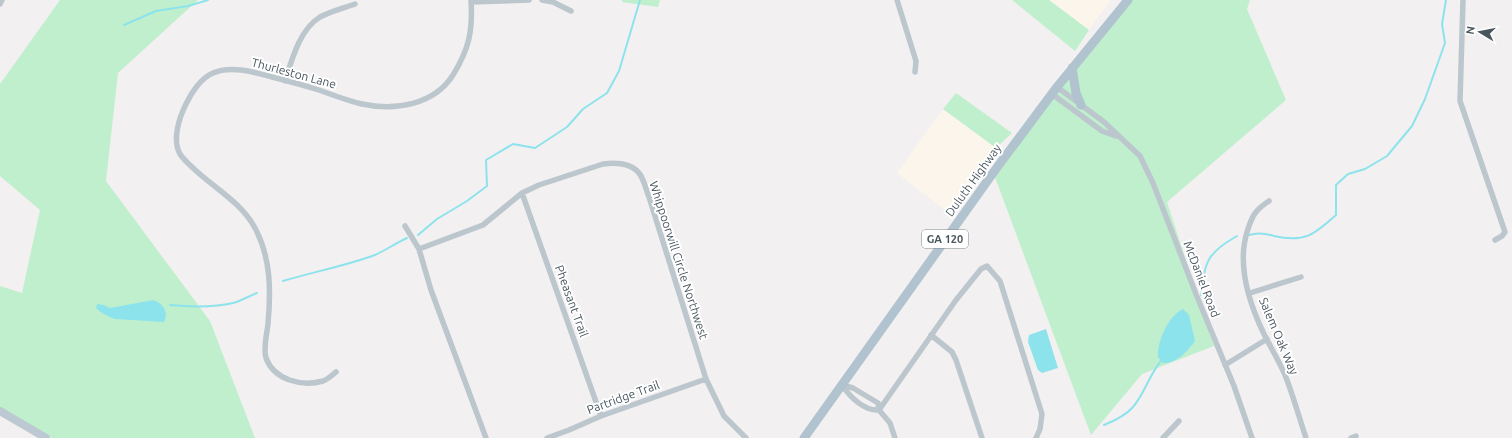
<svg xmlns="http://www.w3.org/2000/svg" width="1512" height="438" viewBox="0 0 1512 438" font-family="Ubuntu,sans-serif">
  <rect width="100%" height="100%" fill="#f3f0f1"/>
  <path fill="#fcf5eb" d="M1049 0H1111L1089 30Z
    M943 109 996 148 948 212 897 173Z"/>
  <path fill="#c0efcd" d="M60 0H198L118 73 106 181 210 321 255 438H52L16 417 0 411V286L22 293 40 210 0 176V84Z
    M622 0H660L658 7 622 2Z
    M1012 0H1049L1089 30 1075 51Z
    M1128 0H1250L1247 9 1286 100 1167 202 1214 346 1142 374 1091 435 993 172Z
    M956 93 1012 133 996 148 943 109Z"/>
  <path fill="#8de3ec" d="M153 300C163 303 169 312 164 322L115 319C107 316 101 313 96 308L97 304 104 305 110 308Z
    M1183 309 1189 315 1195 341C1188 351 1176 364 1163 363L1158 357C1157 342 1168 316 1183 309Z
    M1046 329 1058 368 1042 373 1038 370 1028 342 1029 335Z"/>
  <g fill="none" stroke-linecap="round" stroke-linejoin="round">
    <path stroke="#8de3ec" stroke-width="2" d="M124 25 156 11 188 6 208 0
      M418 235 437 219 467 201 487 186 486 160 513 144 535 148 567 127 583 109 607 93 619 71 640 0
      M1249 235C1258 232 1265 233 1274 236 1304 243 1314 235 1336 215V185L1348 174 1365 169 1387 156 1412 126 1425 99 1445 43 1442 24 1446 0
      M283 281C313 272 345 266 375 255 386 250 396 243 407 238
      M1201 295C1205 261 1207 253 1237 236
      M170 305C191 307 212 308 233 303 241 301 249 296 257 293
      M1104 425C1114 421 1126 415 1133 407 1145 393 1149 375 1161 361"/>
    <path stroke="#bcc6cd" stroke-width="5.5" d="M542 0 553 2 571 11
      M897 0 916 61 915 72
      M1463 0 1460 101 1505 232 1502 236 1495 240
      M471 2 529 0
      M0 4 2 0
      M285 81C292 59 300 29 320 17 331 11 344 8 355 4
      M1057 87 1104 122 1140 156 1153 183 1196 294 1234 386 1252 438
      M1052 94 1102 131 1116 136
      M522 193 601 416
      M1269 201C1255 210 1252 216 1247 232 1237 265 1249 303 1264 334 1271 348 1279 361 1285 375 1293 395 1299 417 1306 438
      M405 226 419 249 431 290 486 438
      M419 249 483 225 522 193 539 185 603 164C615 162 631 163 639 173 644 179 646 190 649 197L706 379 724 416 746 438
      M1250 293 1301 277
      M931 335 952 352 956 360 982 438
      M1225 365 1267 339
      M336 372C332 375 328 379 323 381 302 387 274 380 266 358 263 349 267 333 268 324 271 291 271 258 255 228 241 202 214 188 193 168 189 164 183 159 180 154 172 140 179 118 186 104 191 93 201 78 213 73 230 65 254 72 272 77 288 81 303 85 319 90 333 95 348 101 362 104 395 111 434 105 453 75 469 49 473 31 471 0
      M842 385 853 388 878 403 879 410 890 423 895 438
      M842 385C850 397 864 411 879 410
      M879 410 956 300 981 269 987 266 1000 281 1042 414 1040 429 1036 438
      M547 438 569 430 601 416 706 379
      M1163 438 1179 421
      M1351 438 1356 436"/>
    <path stroke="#bcc9d2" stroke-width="8" d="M0 411 46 438"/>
    <path stroke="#b0c3cf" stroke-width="9" d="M1072 68 1076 93 1081 105
      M804 438 998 166 1057 87 1128 0"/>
  </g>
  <g text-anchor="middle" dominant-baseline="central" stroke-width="4" stroke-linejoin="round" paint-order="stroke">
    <rect fill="#fff" stroke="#7f898e" stroke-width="1" x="922" y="230" width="46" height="18" rx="3"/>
    <g font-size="11" font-weight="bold" fill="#48565e">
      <text x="945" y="239">GA 120</text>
    </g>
    <g font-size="12" fill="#48565e" stroke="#fff">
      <text transform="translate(294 73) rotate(15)">Thurleston Lane</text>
      <text transform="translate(973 180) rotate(-54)">Duluth Highway</text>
      <text transform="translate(679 260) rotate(72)">Whippoorwill Circle Northwest</text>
      <text transform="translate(1202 279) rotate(69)">McDaniel Road</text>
      <text transform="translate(572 301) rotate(70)">Pheasant Trail</text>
      <text transform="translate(1279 336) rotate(67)">Salem Oak Way</text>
      <text transform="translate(623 397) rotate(-20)">Partridge Trail</text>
    </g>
  </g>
  <g transform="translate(1480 32) rotate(280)" stroke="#ffffff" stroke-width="3" paint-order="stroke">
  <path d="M0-3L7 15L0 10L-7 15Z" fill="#48565e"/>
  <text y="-6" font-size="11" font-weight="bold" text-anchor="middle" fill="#48565e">N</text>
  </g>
</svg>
